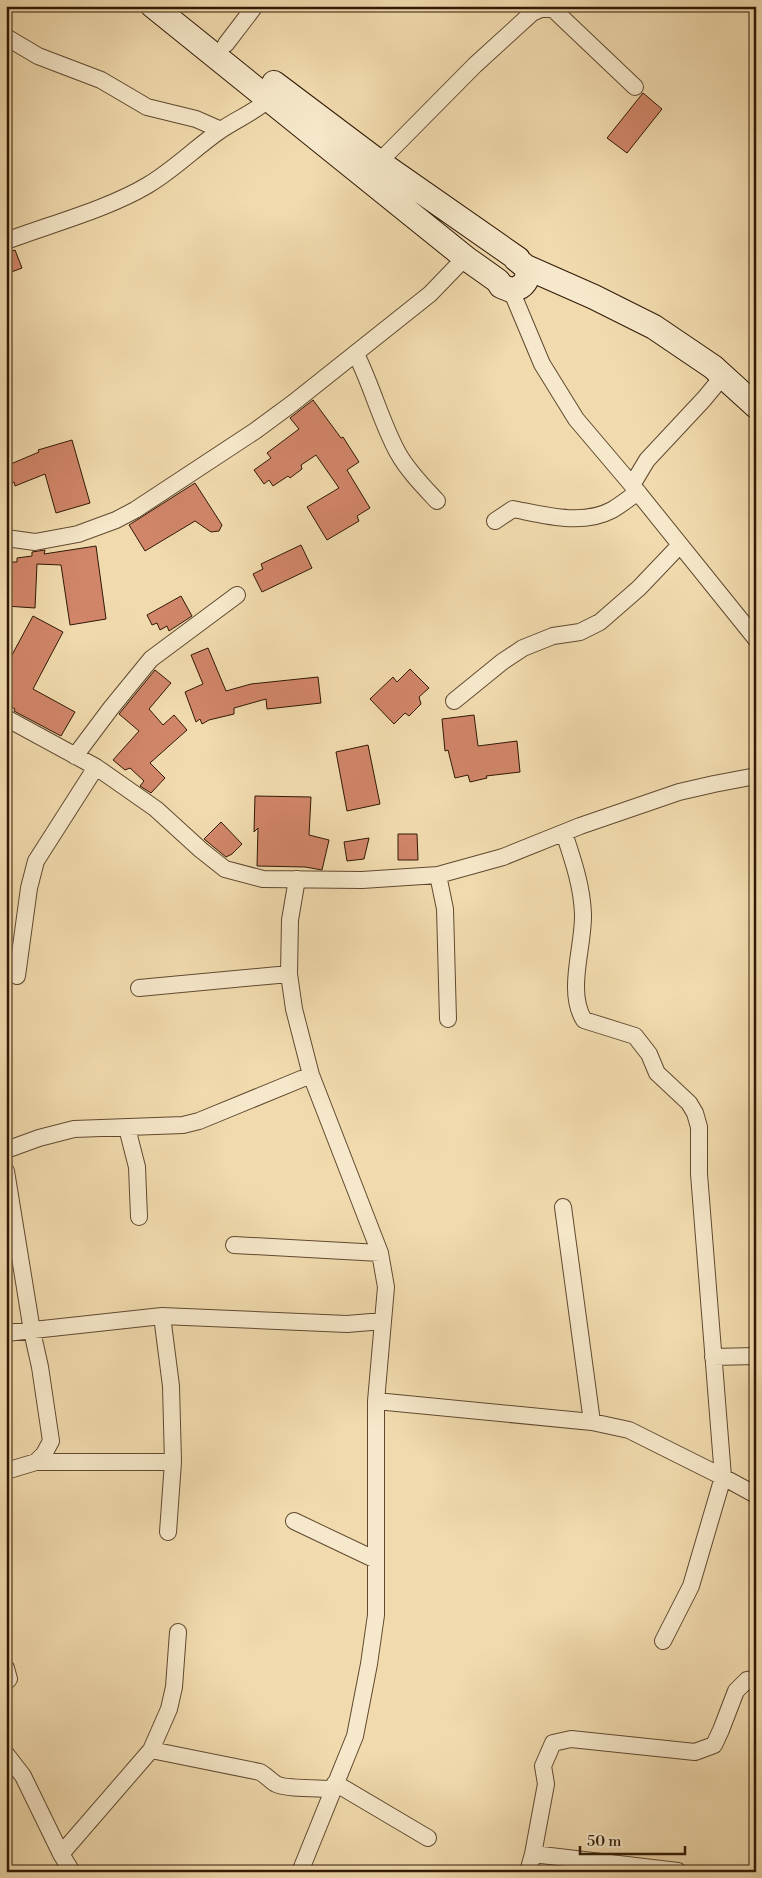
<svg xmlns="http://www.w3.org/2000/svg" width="762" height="1878" viewBox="0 0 762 1878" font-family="'Libre Bodoni',serif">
  <rect width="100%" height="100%" fill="#f1dbae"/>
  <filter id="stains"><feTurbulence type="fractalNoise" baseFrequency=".004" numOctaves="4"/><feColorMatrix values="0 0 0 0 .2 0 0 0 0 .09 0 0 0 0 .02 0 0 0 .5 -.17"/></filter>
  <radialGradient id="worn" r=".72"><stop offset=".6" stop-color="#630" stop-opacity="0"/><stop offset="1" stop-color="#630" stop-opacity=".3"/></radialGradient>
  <path fill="#d18669" stroke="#301805" d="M643 93 662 109 627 153 607 138Z
    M15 250 22 268 6 274V253Z
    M313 400 341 438 343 437 359 462 347 470 370 508 357 516 359 521 327 540 307 507 339 488 316 455 301 465 302 469 290 478 288 476 273 486 269 480 264 484 254 470 271 458 267 453 299 429 290 418Z
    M72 440 90 503 56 513 45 474 15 486 14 482 6 486V466L39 452 38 450Z
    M195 483 222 525 219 531 211 532 195 521 145 551 129 525Z
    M301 545 312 568 262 592 253 574 263 569 261 564Z
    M96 546 106 619 70 625 61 565 37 564 35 608 6 606 8 562H17V558L32 556V552L45 550 44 554Z
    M181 596 192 616 169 631 167 626 160 630 157 623 152 625 147 615Z
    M33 616 63 632 33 689 75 712 61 736 14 711 15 709 6 704V666Z
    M208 648 226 691 251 684 318 677 321 703 267 709 266 699 234 708V714L209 720 202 724 200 719 196 722 185 692 203 684 191 655Z
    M410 669 429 688 419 697 421 704 409 716 405 713 394 724 370 699 393 677 397 682Z
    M155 670 171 683 149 709 163 725 174 715 187 730 150 763 165 778 151 793 140 786 144 781 130 768 125 770 113 760 139 731 119 714Z
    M474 715 478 746 517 741 520 772 486 776 487 778 470 782 468 775 455 778 448 750 445 751 442 719Z
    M368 745 380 804 347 811 336 752Z
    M255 796 311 797 309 835 329 840 322 870 305 867 257 866 258 828 254 832Z
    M221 822 242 844 232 854 226 857 204 839Z
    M398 834H417L418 860H398Z
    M369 838 364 859 347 861 344 842Z"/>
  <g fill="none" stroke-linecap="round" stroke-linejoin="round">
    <g stroke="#60492f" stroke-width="18">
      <path id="minor" d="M6 37 38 56 101 80 147 107 196 119 221 130
        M226 44 255 6
        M379 162 475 65 532 13 543 8 554 10 635 87
        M6 241C51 224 108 209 148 185 175 169 196 147 221 130 237 119 255 112 269 99
        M511 290 542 364 576 419 632 485 756 639
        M356 354C372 386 381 422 398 453 408 471 424 487 437 501
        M632 485 647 460 704 399 723 376
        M495 521 513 509C544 515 582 526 612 510 621 505 629 498 638 492
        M6 538 35 542 78 534 116 520 135 510 255 431 293 403 430 294 458 265 467 259
        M454 701 502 662 523 648 553 636 580 632 600 622 639 588 680 545
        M6 718 96 767 156 809 201 850 225 869 263 879 362 880 438 875 503 857 580 826 679 792 714 784 756 776
        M75 756 111 708 151 659 237 595
        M564 833C573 860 582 886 583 914 584 946 566 991 584 1020L635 1036 649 1054 657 1073 689 1103 695 1113 699 1127V1174L723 1477 691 1586 663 1641
        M438 875 445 909 448 1019
        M297 879 290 920 289 974 294 1009 311 1075 380 1253 386 1287 376 1401V1615L369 1664 355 1736 300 1872
        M17 976 29 888 36 861 96 767
        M139 988 289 974
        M127 1128 137 1167 139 1217
        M6 1150 39 1138 74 1129 183 1125 199 1121 311 1075
        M6 1171 32 1331 40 1367 51 1441 44 1454 36 1462 6 1471
        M563 1207 592 1422
        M234 1245 380 1253
        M162 1316 171 1386 173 1462 168 1532
        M6 1333 162 1316 347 1324 383 1321
        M713 1357 756 1356
        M376 1401 592 1422 629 1430 723 1477 756 1495
        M36 1462H173
        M294 1521 376 1560
        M6 1668 9 1679 6 1682
        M151 1750 169 1709 174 1687 178 1632
        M6 1754 23 1776 61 1854 72 1872
        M335 1783 428 1838
        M61 1854 151 1750 260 1772C267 1776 271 1781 276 1784 285 1789 321 1788 332 1789
        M533 1854 678 1871
        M528 1872 533 1854 546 1784 543 1766 553 1743 571 1739 695 1752 714 1745 721 1730 736 1691 747 1680 756 1679"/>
    </g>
    <g stroke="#301805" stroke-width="26">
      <path id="secondary" d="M153 6 467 259 498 281 501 286 511 290C524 288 530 279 526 267
        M274 83 379 162 518 259
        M516 259 526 267 594 297 654 327 713 367 756 406"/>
    </g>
    <use href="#minor" stroke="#f6e8ca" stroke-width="16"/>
    <use href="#secondary" stroke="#f6e8ca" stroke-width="24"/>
  </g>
  <rect width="762" height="1878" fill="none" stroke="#f1dbae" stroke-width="25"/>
  <rect x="8" y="8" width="747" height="1863" fill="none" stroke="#301805" stroke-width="2.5"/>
  <rect x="12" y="12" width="737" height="1853" fill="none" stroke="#301805"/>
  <path d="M580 1846v8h105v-8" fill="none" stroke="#301805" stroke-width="2.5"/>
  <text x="587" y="1846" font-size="15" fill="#301805" stroke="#f6e8ca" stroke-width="4" paint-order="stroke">50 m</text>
  <rect width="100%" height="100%" filter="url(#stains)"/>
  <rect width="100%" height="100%" fill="url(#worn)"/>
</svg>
